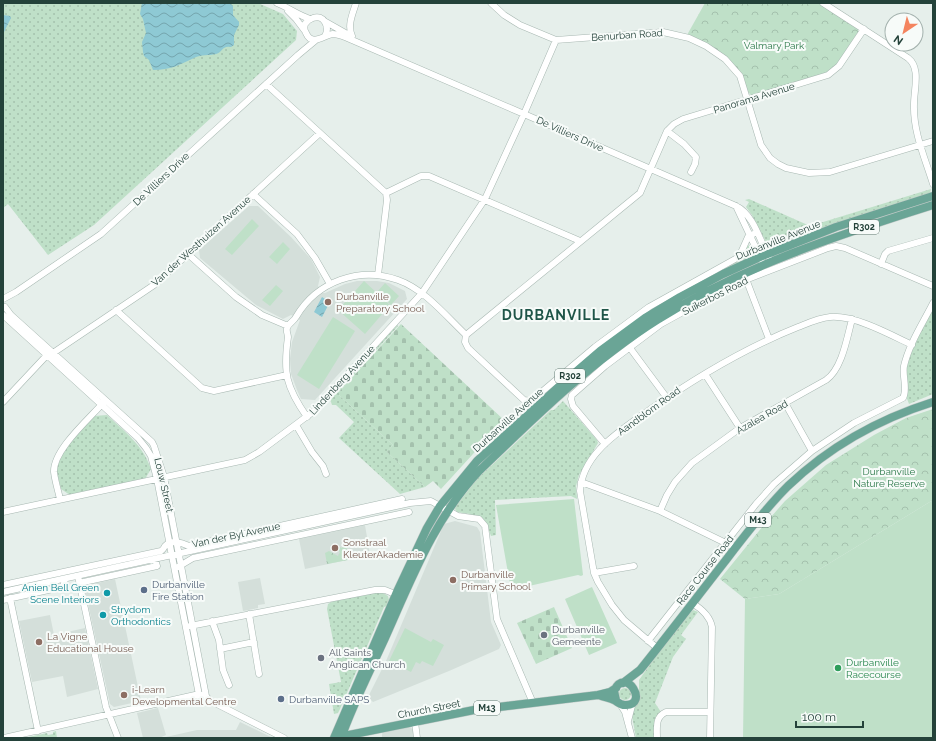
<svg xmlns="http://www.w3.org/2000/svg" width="936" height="741" viewBox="0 0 936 741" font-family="Raleway,sans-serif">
  <defs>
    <pattern id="grass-dots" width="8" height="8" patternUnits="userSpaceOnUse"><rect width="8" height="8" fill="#bfe0c8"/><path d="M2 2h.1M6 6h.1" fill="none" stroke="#a4c1ad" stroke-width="1.8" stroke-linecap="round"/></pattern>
    <pattern id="cemetery-stones" width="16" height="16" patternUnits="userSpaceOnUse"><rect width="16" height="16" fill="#bfe0c8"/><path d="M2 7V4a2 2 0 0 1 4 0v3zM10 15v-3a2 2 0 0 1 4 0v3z" fill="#a4c1ad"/></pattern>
    <pattern id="park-crowns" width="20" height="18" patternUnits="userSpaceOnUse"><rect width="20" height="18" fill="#bfe0c8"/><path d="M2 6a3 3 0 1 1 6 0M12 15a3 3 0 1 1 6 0" fill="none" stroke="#a4c1ad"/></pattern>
    <pattern id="water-waves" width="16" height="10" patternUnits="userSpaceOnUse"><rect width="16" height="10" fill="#8ec9d4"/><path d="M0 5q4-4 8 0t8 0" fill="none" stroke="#74a5ad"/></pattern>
  </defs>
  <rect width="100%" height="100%" fill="#e6efeb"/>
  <path fill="#d4dfda" d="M249 206H258L291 237 311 259 320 277 318 286 323 293H325L345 284 357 281H377L389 283 405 291 407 299 315 400 301 399 297 390 291 374 290 359 292 342 300 320 291 315 283 319 256 305 200 258 199 250Z
    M455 521 477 527 480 532 491 622 501 645 499 649 449 671 373 702 368 697 386 661 444 524Z
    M365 525 370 555 305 569 299 539Z
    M260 578 265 604 258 605V608L243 611 238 582Z
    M115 579 141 701 114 707 110 704 85 590 88 585Z
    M50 615 54 635 85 628 98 689 67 697 63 676 32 682 19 621Z
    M158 708 166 735 159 738H143L137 713Z
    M240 722 273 738H166V737L197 730H236Z
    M409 727 413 729 414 738H382V734L383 731Z"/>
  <path fill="url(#grass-dots)" d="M3 3H258L283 14 297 31 296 40 94 225 48 255 8 204 3 208Z
    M931 189 930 193 809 234 808 233 793 239 790 238 771 246 767 244 752 215 746 207 749 202 745 200 749 199 810 226Z
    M749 245C754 247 754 253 751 257L728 268 726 267Z
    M933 309V394L909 404C895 372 919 337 933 309Z
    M397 325 398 326 339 392V395L393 445 387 452 425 487 400 494 339 438 354 422 336 405H332L330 399Z
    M563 401 597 440 598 443 579 475 576 486 577 499 571 496 495 500 496 535 491 536C486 521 485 519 470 515V514L457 512 455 509 456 506 477 479 492 465 551 410H554Z
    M107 415C125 432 143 445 151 469L145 479 70 495 61 489 56 469 64 450 94 416Z
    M381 592 388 596 389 600 387 606 384 607 340 709 338 713 334 714 329 684 341 682 327 609 328 604 333 601Z
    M693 610 698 612 681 635 686 639 673 657 655 703 661 712 655 738H636L632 716 639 692V680L656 656 691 612Z
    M619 694a6 6 0 1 1 12 0a6 6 0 1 1-12 0Z
    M56 731 57 738H24L47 733 48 735 53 734V732Z"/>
  <path fill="url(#cemetery-stones)" d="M401 324 504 420 441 489 433 481 425 487 387 452 393 445 339 395V392Z
    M554 607 572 648 536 664 517 623Z"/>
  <path fill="url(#park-crowns)" d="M705 3H820L855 26 858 28V32L837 64 828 72 754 95H751L748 92 738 70 726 57 687 35Z
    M933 409V500L779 594 745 599 720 579 763 526 785 501 826 465 874 435 906 418Z
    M346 543 348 560 327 564 325 553 329 551 338 556 340 552 337 550 340 547 342 548Z"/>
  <path fill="#bfe0c8" d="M252 219 259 226 232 255 225 249Z
    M283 242 290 249 277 264 269 257Z
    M364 281 390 305 365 334 338 310Z
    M385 283 399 296 391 305 377 292Z
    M276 285 283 291 270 306 262 300Z
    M333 317 355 331 319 389 297 375Z
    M574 499 583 575 581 576 578 575 511 590 496 505Z
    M933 500V738H743L745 599 779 594Z
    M592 587 617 643 589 655 565 599Z
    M405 628 431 642 433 639 444 645 433 666 422 661 420 664 416 662 411 672 389 661Z"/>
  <path fill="url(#water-waves)" d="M142 3H230L233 6V15L239 22V25L234 35V45L231 47C222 45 223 52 216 54 208 56 202 54 194 58 179 65 171 70 153 70L149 60 144 56 143 52 142 42 146 33 143 19 140 14Z
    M3 15 10 16 11 18 3 34Z
    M322 297 330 302 322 317 314 312Z"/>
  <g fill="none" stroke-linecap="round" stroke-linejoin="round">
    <g stroke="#a8b8b2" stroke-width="7">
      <path id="minor" d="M277 3C289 8 298 15 310 19
        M491 3 504 15 520 25 556 40 663 32 689 38 706 46 725 59 740 76 761 145 770 158 778 164 786 168 809 173 830 172 933 141
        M823 3 908 58C921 68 914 89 914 104 913 132 925 158 933 184
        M288 11 296 19 305 31
        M326 22 349 35
        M325 36C330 27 324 14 313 18 310 19 307 21 305 24 304 27 304 30 306 33 312 47 324 35 333 34 338 34 341 36 345 37L524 114 736 206C754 215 760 241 769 258
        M352 36C347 25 353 13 356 3
        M266 84 386 193
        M667 131 684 144 696 157 695 164 691 172
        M386 193 421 176H429L580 241
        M253 194 297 234 315 258 330 284
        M736 206 762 261
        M188 254 236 297 262 315 288 326
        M881 264 885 254 888 251 933 238
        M378 275 387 200 386 193
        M746 279 769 339
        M3 299 16 292 101 234 298 55 316 40
        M5 307 11 315 152 442 154 446 164 477 206 696 210 701
        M116 310 202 388 214 391 287 375
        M3 315 138 438 146 448 151 456 157 479 199 695
        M466 335 640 193 667 131 674 124 683 119 828 75 839 66 864 29
        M466 335 465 342 468 348 524 400 531 401 595 347 649 307 737 258 740 255 748 237 757 232
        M630 348 667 398
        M705 374 740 428
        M3 402 47 355 53 353 154 285 320 133
        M785 403 812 451
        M307 417C286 387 283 373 288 337 288 334 286 332 287 328 288 324 294 321 296 317 317 281 360 266 398 280 424 289 446 316 466 335
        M296 425 312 452 323 466 326 474
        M605 444 573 406 571 399 572 395 605 366 661 324 730 286 828 248 836 246 845 248 933 286
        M581 482 660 511 736 548
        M60 499C58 490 55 481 54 472 53 450 89 419 103 403
        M660 511 667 495 675 482 692 463 740 428 826 380C842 369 847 338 852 319
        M3 512 245 460 259 452 314 411 422 293 485 199 524 114 556 40
        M726 542 756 504 774 484 812 451 854 423 903 398C908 389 902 376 904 366 909 344 923 323 933 303
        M178 567 193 558 409 512
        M594 573 634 566
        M78 576 106 707 118 738
        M79 583 157 566 155 559
        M3 585 161 551C163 550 164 548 165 546 172 539 182 543 189 546L402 499
        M3 592 410 503 431 501 458 516 479 519 485 526 497 619 533 703
        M10 598 38 731
        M3 600 62 587 64 584 65 579
        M692 603C702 609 710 616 712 627L710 738
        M249 614 259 674
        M212 621 219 640 223 670 229 685
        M190 626 375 590H385L400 596
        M648 641 721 548
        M657 648 624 620 612 605 598 582 594 573 580 491C581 476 589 461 599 450 611 436 632 422 648 411 695 378 745 348 798 327 808 323 819 318 830 317 855 315 889 334 912 345
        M220 649 254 642
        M207 699 284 738
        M620 704 625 712 632 738
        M628 721 633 702
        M415 722 417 738
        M4 738 195 695H202
        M657 738C657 727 655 717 666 712H710"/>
    </g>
    <g stroke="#c2cac8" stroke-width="9">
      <path id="major" d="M623 683 640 670C669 634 697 597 726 560 745 535 765 509 788 486 829 447 879 419 933 402
        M599 695C604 697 609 698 614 700 618 702 620 705 625 705 650 706 626 665 614 691L616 700
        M339 737 474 710 598 695 610 692 616 688
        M334 738 396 594 427 528 440 506 477 461 564 382 600 351 645 318 680 297 723 274 760 257 836 227 933 196
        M341 738C353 704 370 671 385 638 411 580 435 517 480 470 535 417 592 361 657 320 743 266 838 235 933 205"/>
    </g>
    <use href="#minor" stroke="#fff" stroke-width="6"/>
    <use href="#major" stroke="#6aa596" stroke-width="8"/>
  </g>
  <g fill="#8d6e63" stroke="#f7fbf9" stroke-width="1.5">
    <circle cx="328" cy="302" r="4"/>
    <circle cx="335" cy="548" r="4"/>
    <circle cx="453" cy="580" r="4"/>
    <circle cx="39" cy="642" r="4"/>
    <circle cx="124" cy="695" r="4"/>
  </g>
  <g fill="#5c6f8a" stroke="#f7fbf9" stroke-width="1.5">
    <circle cx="144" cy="590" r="4"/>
    <circle cx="281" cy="699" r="4"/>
  </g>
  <g fill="#0f9aa8" stroke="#f7fbf9" stroke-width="1.5">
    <circle cx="107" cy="593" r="4"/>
    <circle cx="103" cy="615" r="4"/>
  </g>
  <g fill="#6b7280" stroke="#f7fbf9" stroke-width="1.5">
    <circle cx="544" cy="635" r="4"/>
    <circle cx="321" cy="658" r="4"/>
  </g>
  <circle fill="#2e9e5b" stroke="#f7fbf9" stroke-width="1.5" cx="838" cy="668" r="4"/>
  <g text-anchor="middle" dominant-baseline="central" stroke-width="4" stroke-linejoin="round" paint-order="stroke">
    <g fill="#f7fbf9" stroke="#637a73" stroke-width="1">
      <rect x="849" y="220" width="30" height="14" rx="3"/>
      <rect x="555" y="369" width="30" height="14" rx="3"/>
      <rect x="745" y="513" width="26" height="14" rx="3"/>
      <rect x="474" y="701" width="26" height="14" rx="3"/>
    </g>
    <g font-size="9" font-weight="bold" fill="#24423a">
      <text x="864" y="227">R302</text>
      <text x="570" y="376">R302</text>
      <text x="758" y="520">M13</text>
      <text x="487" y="708">M13</text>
    </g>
    <g font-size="10" fill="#24423a" stroke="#f7fbf9">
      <text transform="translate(627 35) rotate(-4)">Benurban Road</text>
      <text transform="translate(754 98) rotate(-17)">Panorama Avenue</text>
      <text transform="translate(570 134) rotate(24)">De Villiers Drive</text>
      <text transform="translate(161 179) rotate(-43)">De Villiers Drive</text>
      <text transform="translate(778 240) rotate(-22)">Durbanville Avenue</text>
      <text transform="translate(201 241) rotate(-42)">Van der Westhuizen Avenue</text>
      <text transform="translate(715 296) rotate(-27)">Suikerbos Road</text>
      <text transform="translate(342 380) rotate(-47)">Lindenberg Avenue</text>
      <text transform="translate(649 411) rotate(-36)">Aandblom Road</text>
      <text transform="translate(762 417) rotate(-30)">Azalea Road</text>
      <text transform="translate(508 420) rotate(-42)">Durbanville Avenue</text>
      <text transform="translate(164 485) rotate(77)">Louw Street</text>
      <text transform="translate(236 535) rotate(-12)">Van der Byl Avenue</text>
      <text transform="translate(705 570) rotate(-52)">Race Course Road</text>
      <text transform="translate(429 709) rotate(-11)">Church Street</text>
    </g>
    <g font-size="10" fill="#2d7a4b" stroke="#f7fbf9">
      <text x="774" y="45">Valmary Park</text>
      <text x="889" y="471">Durbanville<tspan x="889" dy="12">Nature Reserve</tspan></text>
    </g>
    <g font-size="10" fill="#785e54" stroke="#f7fbf9" text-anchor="start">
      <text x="336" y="296">Durbanville<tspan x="336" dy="12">Preparatory School</tspan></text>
      <text x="343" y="542">Sonstraal<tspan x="343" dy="12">KleuterAkademie</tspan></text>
      <text x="461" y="574">Durbanville<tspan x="461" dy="12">Primary School</tspan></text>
      <text x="47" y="636">La Vigne<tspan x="47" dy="12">Educational House</tspan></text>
      <text x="132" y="689">i-Learn<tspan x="132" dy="12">Developmental Centre</tspan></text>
    </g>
    <g font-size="10" fill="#4e5e75" stroke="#f7fbf9" text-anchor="start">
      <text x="152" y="584">Durbanville<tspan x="152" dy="12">Fire Station</tspan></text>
      <text x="289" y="699">Durbanville SAPS</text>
    </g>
    <g font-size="10" fill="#0d838f" stroke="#f7fbf9" text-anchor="end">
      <text x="99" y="587">Anien Bell Green<tspan x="99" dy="12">Scene Interiors</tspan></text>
      <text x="111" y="609" text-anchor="start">Strydom<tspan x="111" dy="12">Orthodontics</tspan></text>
    </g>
    <g font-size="10" fill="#5b616d" stroke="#f7fbf9" text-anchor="start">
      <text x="552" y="629">Durbanville<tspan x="552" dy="12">Gemeente</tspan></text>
      <text x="329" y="652">All Saints<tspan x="329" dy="12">Anglican Church</tspan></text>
    </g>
    <g font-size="10" fill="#27864d" stroke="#f7fbf9" text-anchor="start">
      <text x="846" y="662">Durbanville<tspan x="846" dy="12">Racecourse</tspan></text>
    </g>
    <g font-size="14" font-weight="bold" letter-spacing="1" fill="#1f5548" stroke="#f7fbf9">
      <text x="556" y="315">DURBANVILLE</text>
    </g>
  </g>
  <rect width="936" height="741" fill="none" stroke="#24423a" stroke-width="8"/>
  <g transform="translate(904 32) rotate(215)"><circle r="19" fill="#f7fbf9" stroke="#a3b1ad"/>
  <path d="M0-3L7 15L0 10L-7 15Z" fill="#f4845f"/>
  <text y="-6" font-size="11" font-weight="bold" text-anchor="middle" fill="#24423a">N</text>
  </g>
  <path d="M796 721v6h67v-6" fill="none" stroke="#24423a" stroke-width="2"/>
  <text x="802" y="721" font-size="12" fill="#24423a" stroke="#f7fbf9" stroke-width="3" paint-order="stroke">100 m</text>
</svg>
